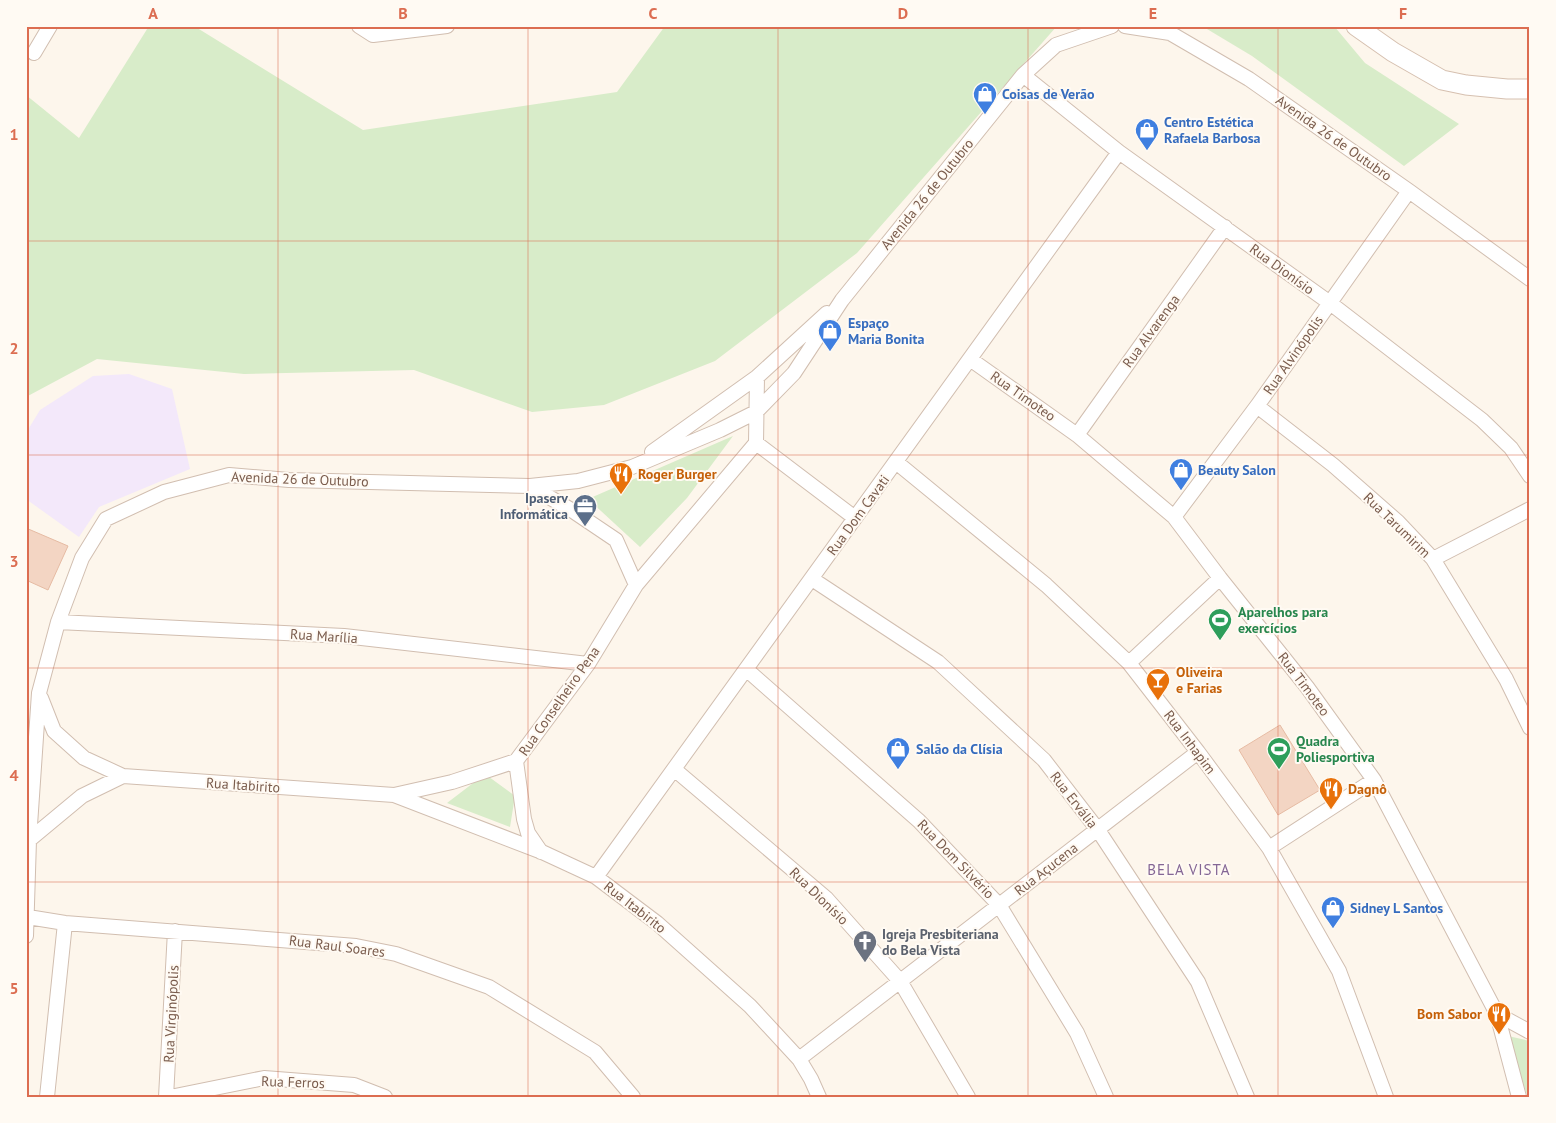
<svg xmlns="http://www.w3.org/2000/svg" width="1556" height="1123" viewBox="0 0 1556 1123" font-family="'PT Sans',sans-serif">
  <rect width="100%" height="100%" fill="#fdf6ec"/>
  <path fill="#f3e8fa" d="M129 374 172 389 190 469 99 507 79 537 26 499V433L40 410 93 376Z"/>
  <path fill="#d8ecc9" d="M149 26H194L363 130 617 92 665 26H1057L857 253 715 361 604 405 532 412 414 370 244 374 97 359 26 397V95L79 138Z
    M1202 26H1334L1365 63 1459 124 1404 166 1252 56Z
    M733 436 687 498 640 547 588 499Z
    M485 774 515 796 510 827 447 803Z
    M1508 1036 1530 1041V1093L1527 1095Z"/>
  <path fill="#f3d5c3" stroke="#e6bba3" d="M26 528 68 546 48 590 26 580Z
    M1280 725 1320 790 1278 815 1239 750Z"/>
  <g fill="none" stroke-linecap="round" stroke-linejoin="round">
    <g stroke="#d1beb0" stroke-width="16">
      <path id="minor" d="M359 26 373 35 447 26
        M1125 26 1170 33 1249 79 1409 191 1530 279
        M34 53 50 26
        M1023 75 1119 152 1330 303 1482 420 1511 448 1530 476
        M970 359 1077 435 1174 517 1220 578 1307 687 1374 780 1497 1014 1519 1097
        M1257 406 1333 465 1398 522 1433 559 1506 679 1530 728
        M1077 435 1225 227
        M756 443 855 518
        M652 452 757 377 827 313
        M896 462 1046 585 1129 663 1198 752 1269 848 1339 971 1386 1097
        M530 486 573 511 616 540 636 585
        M1174 517 1257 406 1409 191
        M1433 559 1530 509
        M812 579 938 662 1044 760 1098 830 1198 982 1247 1097
        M58 622 344 636 588 664
        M1129 663 1220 578
        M746 669 919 821 999 905 1077 1033 1106 1097
        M41 698 54 731 84 758 123 776 394 795 542 852 596 877 657 923 750 1006 799 1059 811 1079 819 1097
        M674 769 826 898 900 981 968 1097
        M394 795 452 782 516 761
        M29 840 82 796 123 776
        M1269 848 1374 780
        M541 852 528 833 524 819 516 761 588 664 636 585 756 443 757 377
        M596 877 1119 152
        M28 917 65 923 356 946 396 954 489 987 595 1052 633 1097
        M26 936 29 840 39 693 58 622 82 558 106 519 164 492 229 475 289 480 530 486 578 481 632 467 720 430 756 412 794 373 842 300 1023 75 1056 45 1112 26
        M1497 1014 1530 1032
        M799 1059 1198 752
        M47 1097 65 923
        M166 1097 175 931
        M170 1097 264 1078 354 1085 385 1097"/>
    </g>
    <g stroke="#d6c0b0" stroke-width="21">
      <path id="secondary" d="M1356 26 1393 52 1442 80 1466 85 1507 89H1530"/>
    </g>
    <use href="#minor" stroke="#fff" stroke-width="14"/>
    <use href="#secondary" stroke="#fff" stroke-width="19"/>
  </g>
  <path fill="none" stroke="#dc6d51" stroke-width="1" stroke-opacity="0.55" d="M278 26V1097M528 26V1097M778 26V1097M1028 26V1097M1278 26V1097M26 241H1530M26 455H1530M26 668H1530M26 882H1530"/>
  <defs>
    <g id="shop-pin" transform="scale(1.25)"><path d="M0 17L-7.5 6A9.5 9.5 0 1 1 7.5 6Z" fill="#3f7fe0" stroke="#fffaf3"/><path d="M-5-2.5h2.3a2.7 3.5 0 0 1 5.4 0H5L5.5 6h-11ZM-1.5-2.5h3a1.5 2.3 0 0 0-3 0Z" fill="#fff"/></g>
    <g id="restaurant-pin" transform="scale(1.25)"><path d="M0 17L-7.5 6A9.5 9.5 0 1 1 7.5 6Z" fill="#e8710a" stroke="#fffaf3"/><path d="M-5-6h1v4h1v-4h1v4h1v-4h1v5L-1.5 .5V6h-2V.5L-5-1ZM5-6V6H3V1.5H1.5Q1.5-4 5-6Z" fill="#fff"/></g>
    <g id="office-pin" transform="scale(1.25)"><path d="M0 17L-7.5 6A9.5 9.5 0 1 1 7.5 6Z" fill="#5c6f8a" stroke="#fffaf3"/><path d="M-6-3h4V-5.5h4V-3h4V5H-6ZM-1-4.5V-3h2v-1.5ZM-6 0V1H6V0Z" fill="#fff"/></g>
    <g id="stadium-pin" transform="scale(1.25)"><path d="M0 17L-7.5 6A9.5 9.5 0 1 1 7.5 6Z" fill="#2e9e5b" stroke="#fffaf3"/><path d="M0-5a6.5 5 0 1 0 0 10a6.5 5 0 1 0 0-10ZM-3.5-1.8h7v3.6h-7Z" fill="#fff"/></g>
    <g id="bar-pin" transform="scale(1.25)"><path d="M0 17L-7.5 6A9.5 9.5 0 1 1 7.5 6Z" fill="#e8710a" stroke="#fffaf3"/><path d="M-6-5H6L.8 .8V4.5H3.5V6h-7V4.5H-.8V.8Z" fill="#fff"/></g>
    <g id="church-pin" transform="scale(1.25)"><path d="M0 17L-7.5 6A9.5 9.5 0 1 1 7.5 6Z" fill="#6b7280" stroke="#fffaf3"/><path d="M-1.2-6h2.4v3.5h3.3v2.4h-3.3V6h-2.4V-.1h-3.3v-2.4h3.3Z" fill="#fff"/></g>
  </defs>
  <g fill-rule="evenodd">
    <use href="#shop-pin" x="985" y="94"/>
    <use href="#shop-pin" x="1147" y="130"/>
    <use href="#shop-pin" x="830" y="331"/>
    <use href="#shop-pin" x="1181" y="470"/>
    <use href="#restaurant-pin" x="621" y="474"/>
    <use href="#office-pin" x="585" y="506"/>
    <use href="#stadium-pin" x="1220" y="620"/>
    <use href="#bar-pin" x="1158" y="680"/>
    <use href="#shop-pin" x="898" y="749"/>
    <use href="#stadium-pin" x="1279" y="749"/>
    <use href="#restaurant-pin" x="1331" y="789"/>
    <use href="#shop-pin" x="1333" y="908"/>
    <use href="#church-pin" x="865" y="942"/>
    <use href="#restaurant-pin" x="1499" y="1014"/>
  </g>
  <g text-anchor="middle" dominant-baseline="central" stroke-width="4" stroke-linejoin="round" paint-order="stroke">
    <g font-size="14" font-weight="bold" fill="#366cbe" stroke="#fffaf3" text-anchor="start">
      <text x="1002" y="94">Coisas de Verão</text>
      <text x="1164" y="122">Centro Estética<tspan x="1164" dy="16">Rafaela Barbosa</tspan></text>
      <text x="848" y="323">Espaço<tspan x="848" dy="16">Maria Bonita</tspan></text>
      <text x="1198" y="470">Beauty Salon</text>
      <text x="916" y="749">Salão da Clísia</text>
      <text x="1350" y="908">Sidney L Santos</text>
    </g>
    <g font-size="14" fill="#7a5c4d" stroke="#fffaf3">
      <text transform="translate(1334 138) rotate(35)">Avenida 26 de Outubro</text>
      <text transform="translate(927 194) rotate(-51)">Avenida 26 de Outubro</text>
      <text transform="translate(1282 269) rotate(36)">Rua Dionísio</text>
      <text transform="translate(1151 331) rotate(-54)">Rua Alvarenga</text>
      <text transform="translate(1293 355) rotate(-55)">Rua Alvinópolis</text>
      <text transform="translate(1023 396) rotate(35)">Rua Timoteo</text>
      <text transform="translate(300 479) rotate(2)">Avenida 26 de Outubro</text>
      <text transform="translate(858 515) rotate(-54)">Rua Dom Cavati</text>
      <text transform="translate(1397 525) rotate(44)">Rua Tarumirim</text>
      <text transform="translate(324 636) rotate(4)">Rua Marília</text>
      <text transform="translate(1304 684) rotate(53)">Rua Timoteo</text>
      <text transform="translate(559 701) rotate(-55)">Rua Conselheiro Pena</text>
      <text transform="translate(1190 742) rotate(53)">Rua Inhapim</text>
      <text transform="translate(243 785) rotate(4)">Rua Itabirito</text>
      <text transform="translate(1074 800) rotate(52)">Rua Ervália</text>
      <text transform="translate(956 859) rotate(46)">Rua Dom Silvério</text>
      <text transform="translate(1046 869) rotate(-38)">Rua Açucena</text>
      <text transform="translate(819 896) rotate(44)">Rua Dionísio</text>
      <text transform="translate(635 907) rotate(38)">Rua Itabirito</text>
      <text transform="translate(337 946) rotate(7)">Rua Raul Soares</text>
      <text transform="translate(171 1014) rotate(-87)">Rua Virginópolis</text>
      <text transform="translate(293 1082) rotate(2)">Rua Ferros</text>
    </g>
    <g font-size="14" font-weight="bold" fill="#c56008" stroke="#fffaf3" text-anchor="start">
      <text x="638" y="474">Roger Burger</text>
      <text x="1176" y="672">Oliveira<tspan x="1176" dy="16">e Farias</tspan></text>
      <text x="1348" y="789">Dagnô</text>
      <text x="1482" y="1014" text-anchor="end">Bom Sabor</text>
    </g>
    <g font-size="14" font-weight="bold" fill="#4e5e75" stroke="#fffaf3" text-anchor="end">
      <text x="568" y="498">Ipaserv<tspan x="568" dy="16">Informática</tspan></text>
    </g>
    <g font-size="14" font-weight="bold" fill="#27864d" stroke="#fffaf3" text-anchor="start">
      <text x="1238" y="612">Aparelhos para<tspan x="1238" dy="16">exercícios</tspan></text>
      <text x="1296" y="741">Quadra<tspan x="1296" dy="16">Poliesportiva</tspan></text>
    </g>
    <g font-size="14" font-weight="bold" fill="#5b616d" stroke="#fffaf3" text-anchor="start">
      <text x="882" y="934">Igreja Presbiteriana<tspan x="882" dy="16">do Bela Vista</tspan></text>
    </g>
    <g font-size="15" letter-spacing="1" fill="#846695" stroke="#fffaf3">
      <text x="1189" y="869">BELA VISTA</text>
    </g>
  </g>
  <rect width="1556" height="1123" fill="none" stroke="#fffaf3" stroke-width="55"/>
  <rect x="28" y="28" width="1500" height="1068" fill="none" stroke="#dc6d51" stroke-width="2"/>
  <g font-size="16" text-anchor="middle" font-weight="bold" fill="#dc6d51">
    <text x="153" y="19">A</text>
    <text x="403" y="19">B</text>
    <text x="653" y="19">C</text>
    <text x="903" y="19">D</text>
    <text x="1153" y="19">E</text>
    <text x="1403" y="19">F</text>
    <text x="14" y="140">1</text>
    <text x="14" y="354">2</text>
    <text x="14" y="567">3</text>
    <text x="14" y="781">4</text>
    <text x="14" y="994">5</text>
  </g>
</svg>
